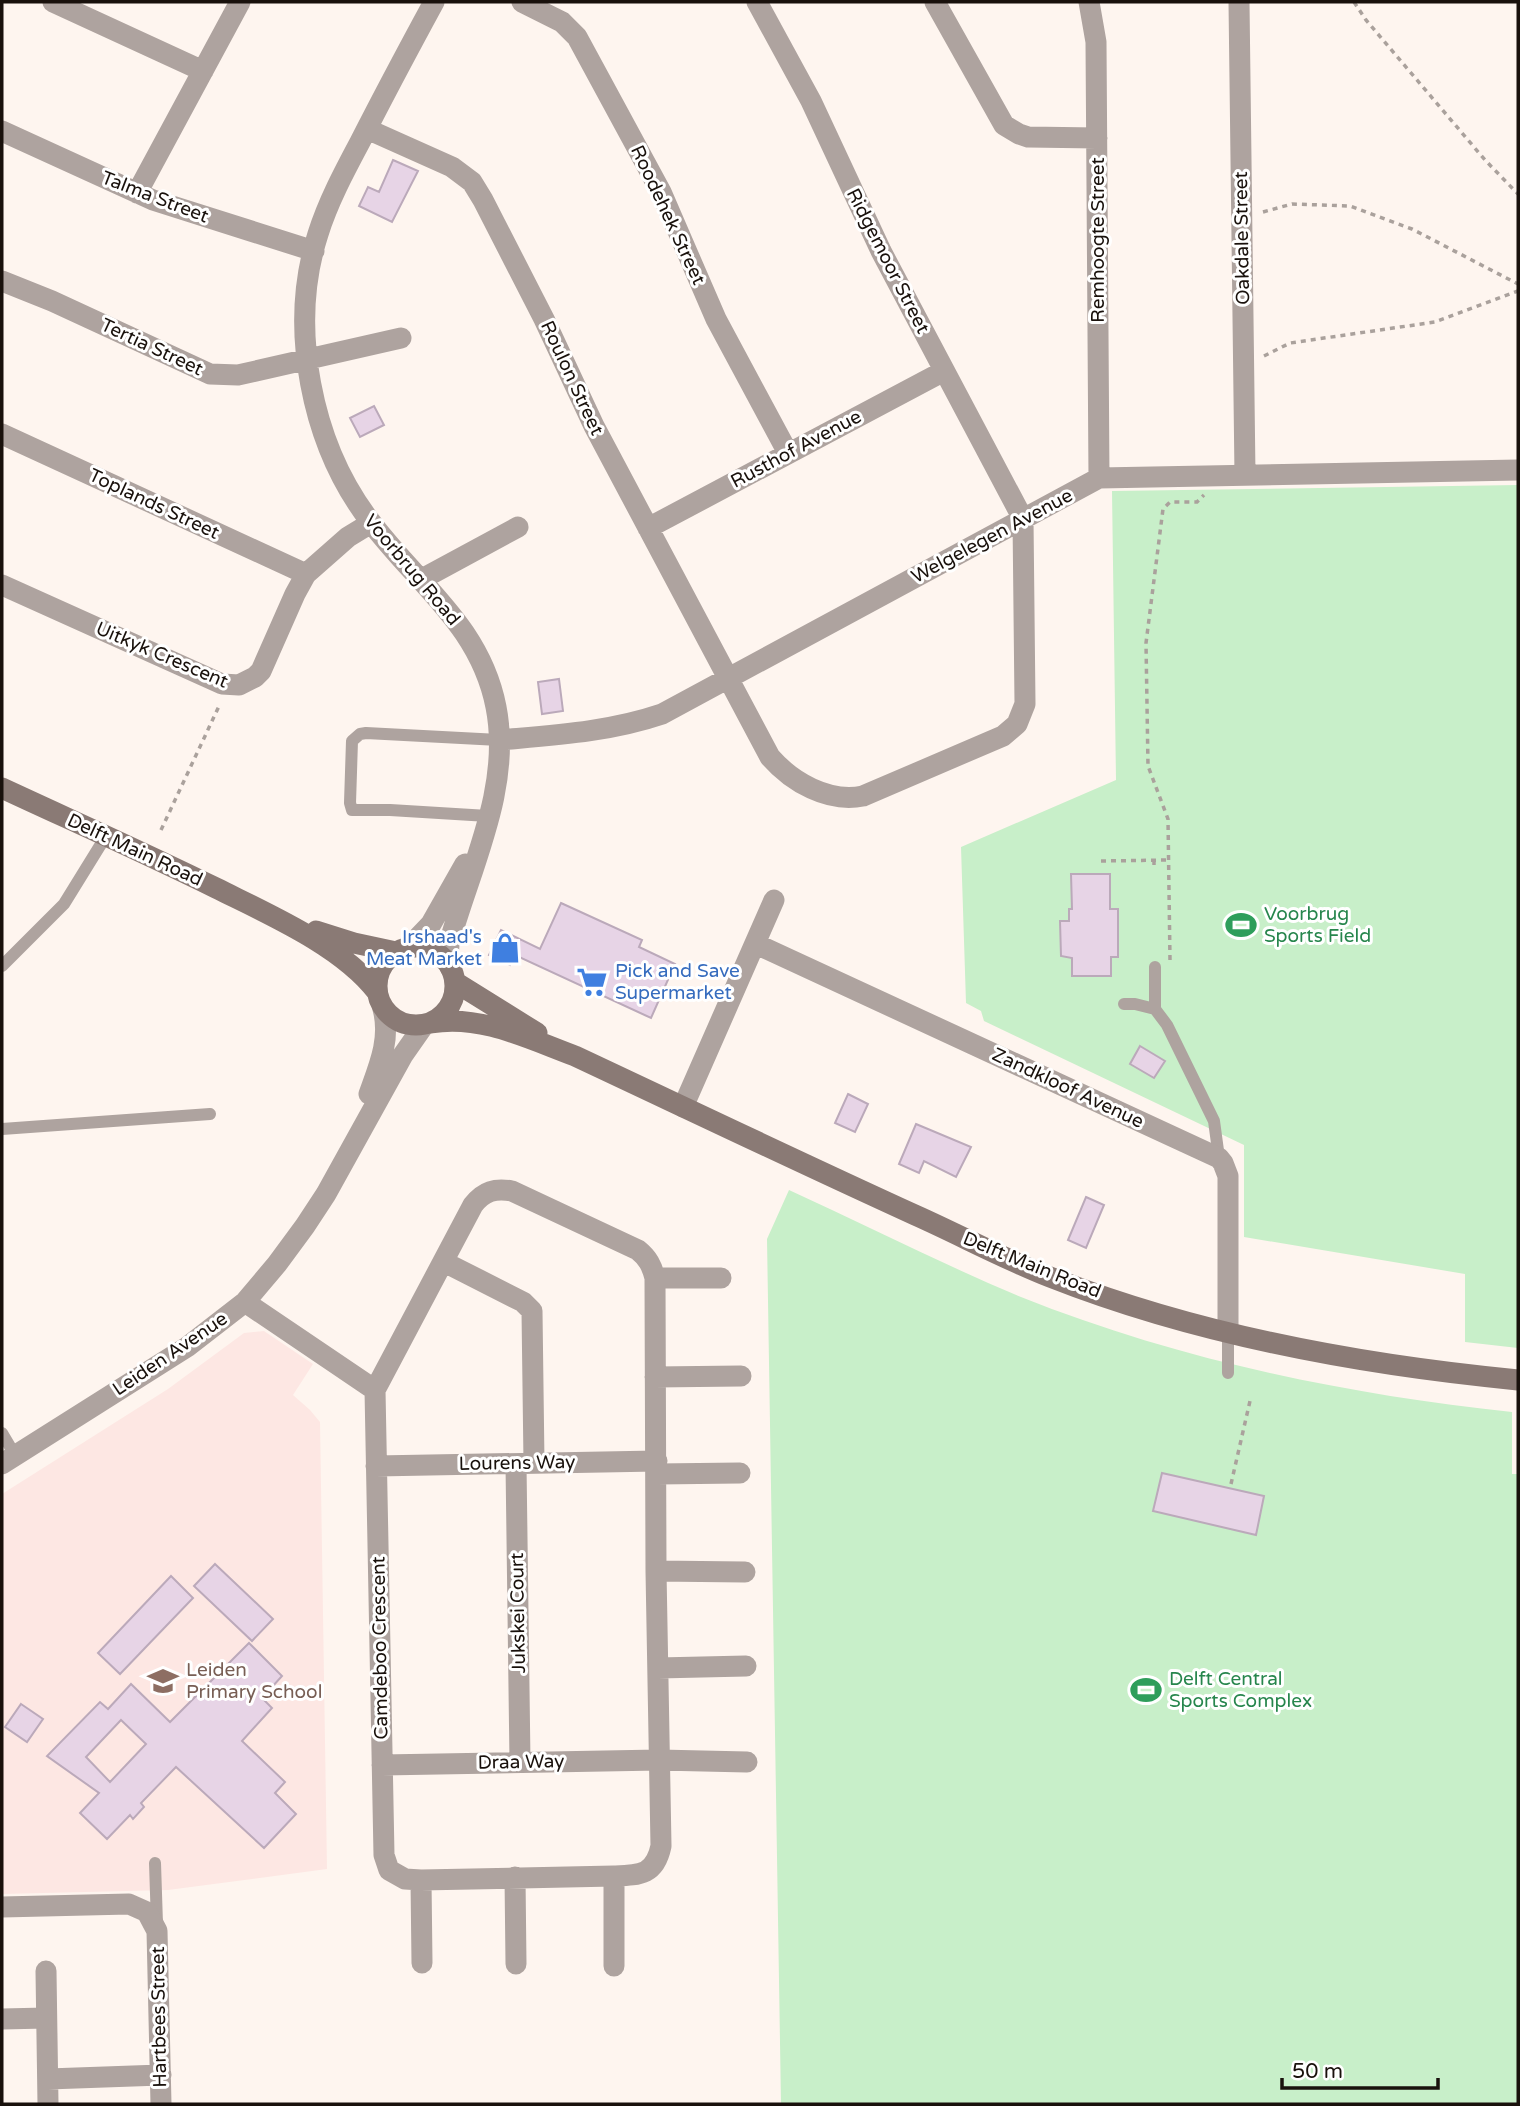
<svg xmlns="http://www.w3.org/2000/svg" width="1520" height="2106" viewBox="0 0 1520 2106" font-family="'Varela Round',sans-serif">
  <rect width="100%" height="100%" fill="#fef5ef"/>
  <path fill="#fde7e3" d="M264 1331 313 1364 293 1395 310 1410 320 1422 327 1869 168 1890 2 1894V1494L168 1389 244 1333Z"/>
  <path fill="#c8efc9" d="M1518 485V1348L1465 1342V1274L1244 1237V1145L984 1021 981 1011 966 1003 961 847 1116 780 1112 491Z
    M789 1190C866 1225 944 1265 1021 1297 1179 1360 1344 1394 1512 1412V1474H1518V2104H781L767 1239Z"/>
  <path fill="#e7d4e6" stroke="#bba9ba" stroke-width="2" fill-rule="evenodd" d="M393 160 418 171 392 222 359 206 368 187 379 192Z
    M374 406 384 425 360 437 350 418Z
    M559 679 563 711 542 714 538 682Z
    M1071 874H1110V909H1118V957H1111V976H1072V958L1061 956 1060 921H1069V909H1072Z
    M561 903 642 940 639 947 675 964 651 1018 515 955 510 965 489 955 501 930 540 949Z
    M1140 1046 1165 1061 1154 1078 1130 1064Z
    M848 1094 868 1104 855 1132 835 1123Z
    M916 1124 971 1147 956 1177 924 1161 919 1173 899 1164Z
    M1086 1197 1104 1205 1086 1248 1068 1240Z
    M1162 1473 1264 1496 1256 1535 1153 1511Z
    M215 1564 273 1619 252 1641 194 1586Z
    M171 1576 193 1598 120 1674 98 1653Z
    M249 1643 282 1676 262 1698 272 1708 242 1741 285 1782 275 1793 296 1814 264 1848 176 1767 141 1803 144 1807 133 1819 130 1815 107 1839 80 1813 99 1793 47 1756 100 1702 108 1709 131 1684 170 1722ZM121 1720 146 1744 110 1782 86 1757Z
    M21 1704 43 1719 27 1742 5 1727Z"/>
  <g fill="none" stroke-linecap="round" stroke-linejoin="round">
    <path stroke="#aaa19c" stroke-width="3.5" stroke-dasharray="5 5" stroke-linecap="butt" d="M1354 2 1366 20 1485 160 1518 194
      M1263 212 1292 204 1350 206 1412 229 1518 284
      M1264 356 1290 343 1435 322 1518 291
      M161 830 220 704
      M1154 860V868
      M1101 861 1169 860
      M1170 960 1168 819 1148 766 1146 643 1163 509 1170 502H1197L1204 495
      M1231 1484 1250 1401"/>
    <path stroke="#aea39f" stroke-width="12" d="M488 816 390 810H352L350 803 352 741 360 734 366 733 499 740
      M2 966 64 904 106 836
      M1155 967V1009
      M1124 1004H1135L1155 1009 1167 1025 1214 1121 1219 1158
      M2 1129 210 1114
      M1228 1373V1333
      M2 1433 15 1455
      M155 1863 157 1924"/>
    <path stroke="#aea39f" stroke-width="21" d="M53 2 203 71
      M434 2C409 48 384 95 360 142 344 172 328 202 318 234 288 327 311 444 370 521 417 584 480 625 496 707 512 788 470 868 449 944L448 959 451 969
      M522 2 562 22 577 37 661 192 716 319 788 453
      M935 2 1004 125 1019 134 1028 137 1097 138
      M1089 2 1096 42 1099 478
      M1239 2 1245 475
      M367 129 452 167 472 182 483 200 544 319 594 426 770 757C792 782 828 803 863 796L1003 736 1017 724 1025 704 1023 519 881 251 811 101 757 2
      M2 131 153 200 314 251
      M137 193 240 2
      M2 281 52 301 210 374 238 375 401 338
      M2 434 306 574
      M648 528 944 371
      M422 579 518 527
      M2 585 222 684 239 685 255 677 261 671 295 594 306 574 348 537 371 523
      M499 740C555 735 609 732 662 714L1099 478 1518 470
      M756 944 1219 1158 1223 1163 1228 1176V1333
      M409 947 431 924 465 864
      M369 1094C379 1066 391 1039 383 1009
      M683 1107 774 900
      M444 1262 523 1302 532 1311 534 1463
      M655 1278H721
      M245 1302 375 1390 384 1855 389 1870 405 1879 421 1880 614 1876C640 1875 655 1875 661 1846L656 1571 655 1278C652 1266 648 1258 638 1250L512 1191C495 1188 484 1191 473 1205L375 1390
      M655 1377 741 1376
      M2 1464 187 1347 245 1302 277 1264 305 1226 326 1194 403 1055 424 1025
      M516 1464 520 1762
      M376 1466 657 1461
      M657 1474 740 1473
      M656 1571 745 1572
      M658 1668 746 1666
      M382 1765 659 1760 747 1762
      M515 1877 516 1964
      M421 1880 422 1963
      M2 1907 129 1904 147 1912 157 1931 161 2104
      M614 1966V1876
      M46 1971 48 2104
      M2 2019 46 2018
      M48 2079 161 2075"/>
    <path stroke="#8a7a75" stroke-width="21" d="M2 788C73 821 145 853 216 888 268 914 342 946 377 992
      M316 931 354 943 396 952
      M377 986a39 39 0 1 1 78 0a39 39 0 1 1-78 0Z
      M455 982 537 1033
      M431 1023C480 1014 529 1039 575 1056 688 1109 801 1163 915 1215 960 1235 1004 1259 1050 1277 1197 1335 1362 1365 1518 1380"/>
  </g>
  <defs>
    <g id="stadium-bare" transform="scale(2.415)"><path d="M0-5a6.5 5 0 1 0 0 10a6.5 5 0 1 0 0-10ZM-3.5-1.8h7v3.6h-7Z" fill="#2e9e5b" stroke="#fff" stroke-width="2.5" paint-order="stroke"/></g>
    <g id="shop-bare" transform="scale(2.415)"><path d="M-5-2.5h2.3a2.7 3.5 0 0 1 5.4 0H5L5.5 6h-11ZM-1.5-2.5h3a1.5 2.3 0 0 0-3 0Z" fill="#3f7fe0" stroke="#fff" stroke-width="2.5" paint-order="stroke"/></g>
    <g id="supermarket-bare" transform="scale(2.415)"><path d="M-6-5.5h2.5l.6 2H6L4.5 2H-2.5L-4.4-4H-6ZM-1.5 3.2a1.3 1.3 0 1 0 .1 0ZM3 3.2a1.3 1.3 0 1 0 .1 0Z" fill="#3f7fe0" stroke="#fff" stroke-width="2.5" paint-order="stroke"/></g>
    <g id="school-bare" transform="scale(2.415)"><path d="M0-5L7-2L0 1L-7-2ZM-4 1L0 2.5L4 1V4Q0 6-4 4Z" fill="#8d6e63" stroke="#fff" stroke-width="2.5" paint-order="stroke"/></g>
  </defs>
  <g fill-rule="evenodd">
    <use href="#stadium-bare" x="1241" y="925"/>
    <use href="#shop-bare" x="505" y="948"/>
    <use href="#supermarket-bare" x="592" y="982"/>
    <use href="#school-bare" x="163" y="1681"/>
    <use href="#stadium-bare" x="1146" y="1690"/>
  </g>
  <g text-anchor="middle" dominant-baseline="central" stroke-width="6" stroke-linejoin="round" paint-order="stroke">
    <g font-size="19" fill="#19110c" stroke="#fff">
      <text transform="translate(155 197) rotate(21)">Talma Street</text>
      <text transform="translate(668 215) rotate(65)">Roodehek Street</text>
      <text transform="translate(1242 238) rotate(-91)">Oakdale Street</text>
      <text transform="translate(1098 240) rotate(-90)">Remhoogte Street</text>
      <text transform="translate(888 261) rotate(63)">Ridgemoor Street</text>
      <text transform="translate(152 347) rotate(25)">Tertia Street</text>
      <text transform="translate(572 378) rotate(65)">Roulon Street</text>
      <text transform="translate(796 449) rotate(-28)">Rusthof Avenue</text>
      <text transform="translate(154 504) rotate(25)">Toplands Street</text>
      <text transform="translate(992 536) rotate(-28)">Welgelegen Avenue</text>
      <text transform="translate(412 570) rotate(50)">Voorbrug Road</text>
      <text transform="translate(162 655) rotate(23)">Uitkyk Crescent</text>
      <text transform="translate(135 850) rotate(25)">Delft Main Road</text>
      <text transform="translate(1068 1088) rotate(25)">Zandkloof Avenue</text>
      <text transform="translate(1032 1265) rotate(22)">Delft Main Road</text>
      <text transform="translate(170 1354) rotate(-34)">Leiden Avenue</text>
      <text transform="translate(517 1463) rotate(-1)">Lourens Way</text>
      <text transform="translate(518 1613) rotate(-91)">Jukskei Court</text>
      <text transform="translate(380 1648) rotate(-91)">Camdeboo Crescent</text>
      <text transform="translate(521 1762) rotate(-1)">Draa Way</text>
      <text transform="translate(159 2017) rotate(-91)">Hartbees Street</text>
    </g>
    <g font-size="19" fill="#27864d" stroke="#fff" text-anchor="start">
      <text x="1264" y="914">Voorbrug<tspan x="1264" dy="22">Sports Field</tspan></text>
      <text x="1169" y="1679">Delft Central<tspan x="1169" dy="22">Sports Complex</tspan></text>
    </g>
    <g font-size="19" fill="#366cbe" stroke="#fff" text-anchor="end">
      <text x="482" y="937">Irshaad's<tspan x="482" dy="22">Meat Market</tspan></text>
      <text x="615" y="971" text-anchor="start">Pick and Save<tspan x="615" dy="22">Supermarket</tspan></text>
    </g>
    <g font-size="19" fill="#785e54" stroke="#fff" text-anchor="start">
      <text x="186" y="1670">Leiden<tspan x="186" dy="22">Primary School</tspan></text>
    </g>
  </g>
  <rect width="1520" height="2106" fill="none" stroke="#19110c" stroke-width="7"/>
  <path d="M1282 2078v10h156v-10" fill="none" stroke="#19110c" stroke-width="3.5"/>
  <text x="1292" y="2078" font-size="21" fill="#19110c" stroke="#ffffff" stroke-width="5" paint-order="stroke">50 m</text>
</svg>
